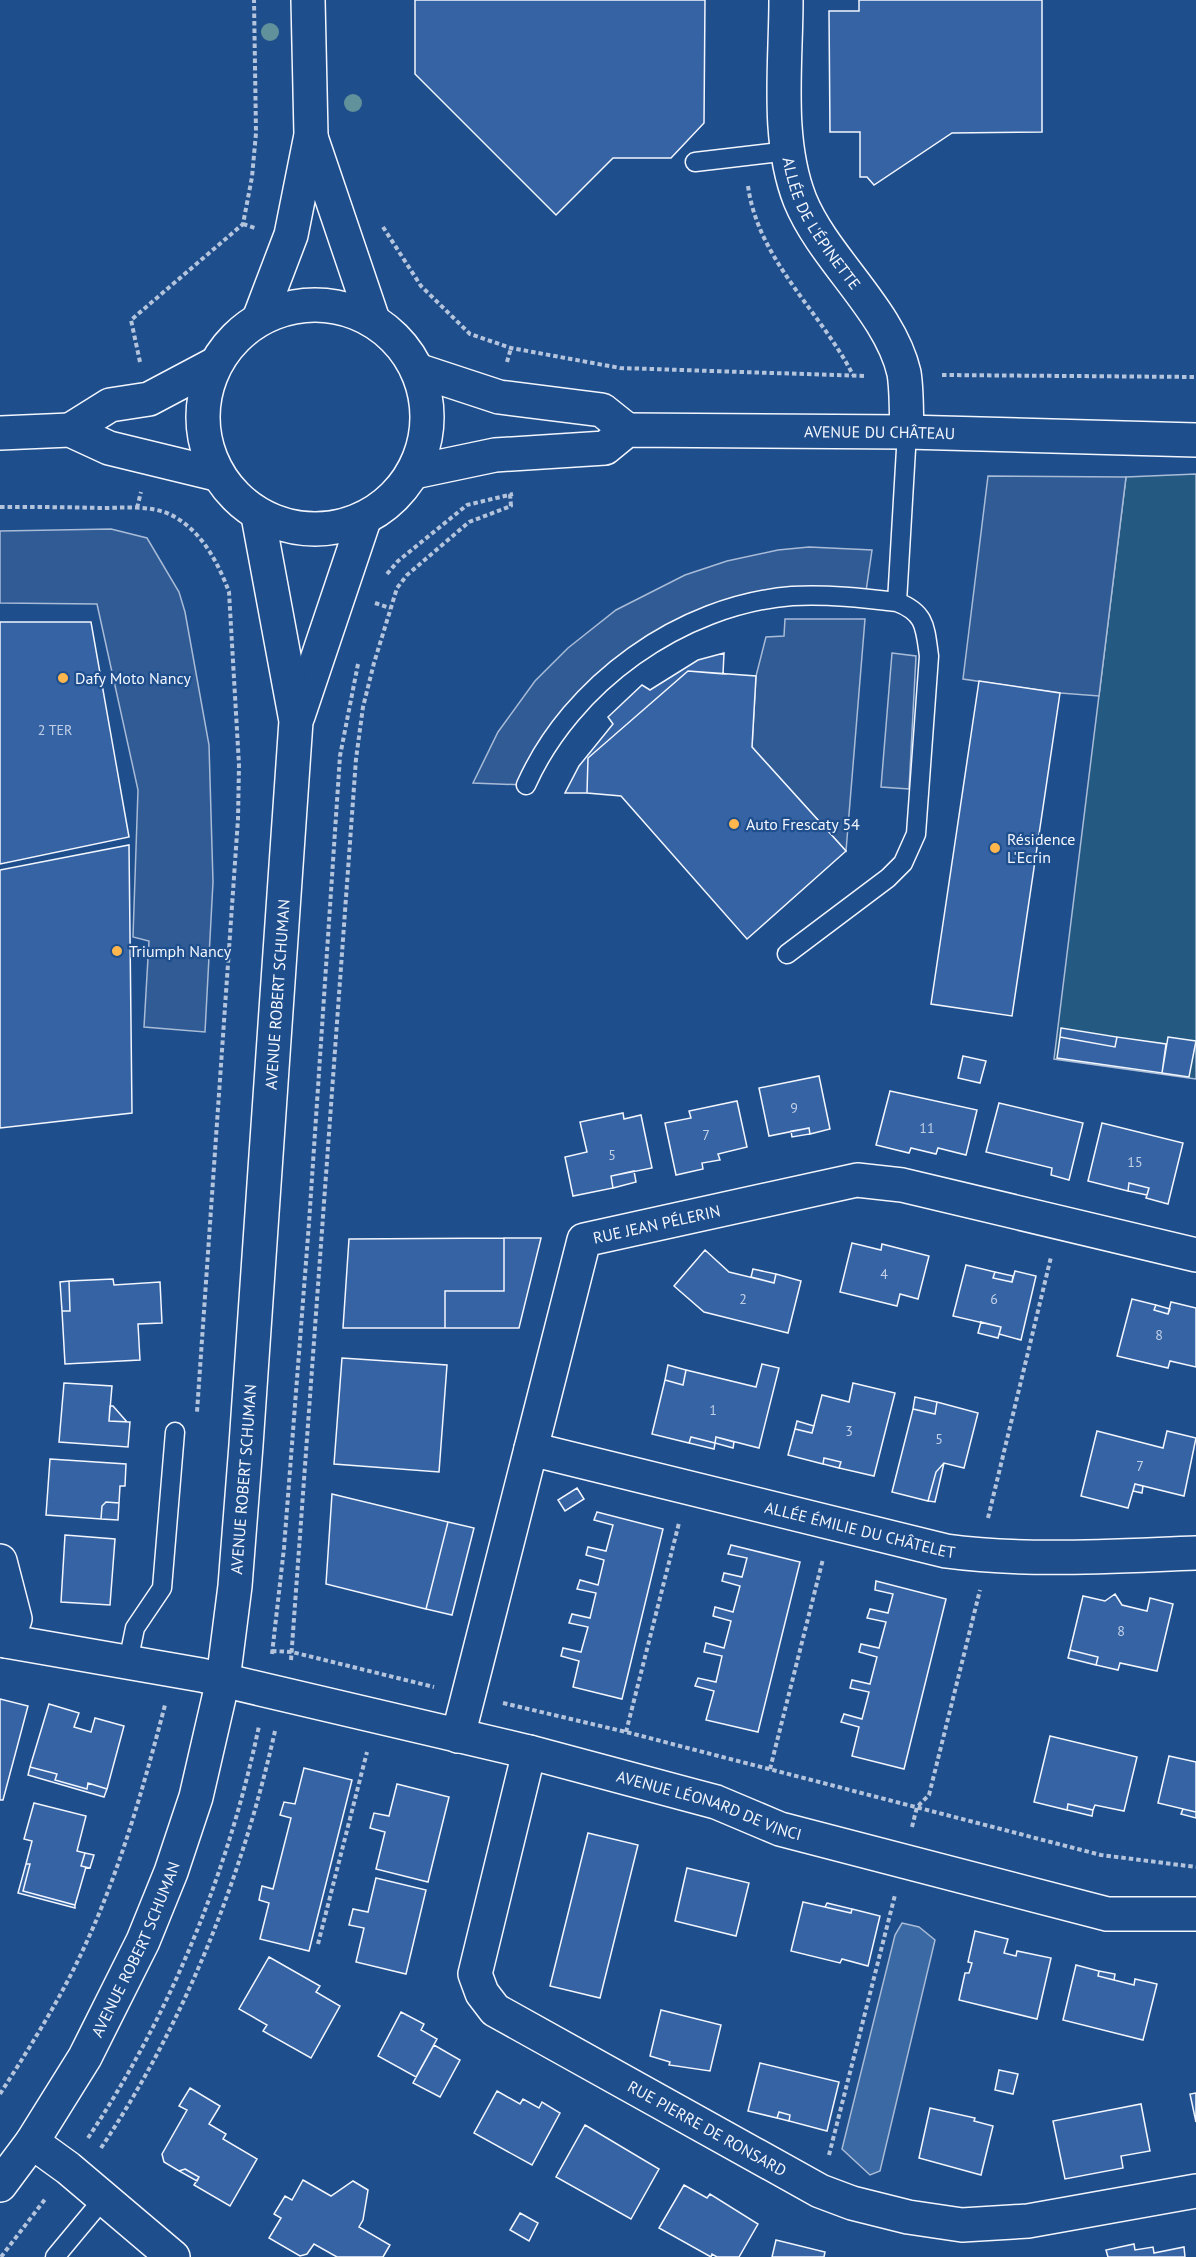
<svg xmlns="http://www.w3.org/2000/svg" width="1196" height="2257" viewBox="0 0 1196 2257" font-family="'PT Sans',sans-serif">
  <rect width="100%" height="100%" fill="#1f4e8c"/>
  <path fill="#245a82" stroke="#a8bbd7" stroke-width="1.5" d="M1196 474V1079L1054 1059 1126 477Z"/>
  <path fill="#305b95" stroke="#a8bbd7" stroke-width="1.5" d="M988 476 1126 477 1099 696 1060 693 963 679Z
    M111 529 147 538 179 592 185 612 209 745 213 882 205 1032 144 1027 149 941 133 937 138 790 97 604 0 603V531Z
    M809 547 872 550 865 598 824 596 721 613 611 675 526 785 473 783 498 732 535 681 568 648 616 610 685 575 727 561 778 550Z
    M785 619H865L846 851 752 747 756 676 766 637 784 636Z
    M892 653 916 656 909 789 881 787Z"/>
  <path fill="#3b69a3" stroke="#a8bbd7" stroke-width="1.5" d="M902 1923 919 1927 935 1940 880 2171 870 2175 842 2149 895 1935Z"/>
  <path fill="#3563a3" stroke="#f2f6ff" stroke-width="1.5" d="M415 0H705L704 123 671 158H613L556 215 415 74Z
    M859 0H1042V132L952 133 874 185 867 177H860V132H830L829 11H859Z
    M0 622H91L129 837 0 864Z
    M724 653 723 674 688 671 588 758 587 793H565L579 766 613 724 608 717 642 685 650 690 698 660Z
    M688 671 756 676 752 747 846 851 747 939 621 796 587 793 588 758Z
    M979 681 1060 693 1012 1016 931 1004Z
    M129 845 132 1113 0 1128V870Z
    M1061 1028 1117 1037 1115 1047 1060 1037Z
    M1060 1037 1115 1047 1117 1037 1166 1044 1162 1073 1057 1058Z
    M1168 1037 1196 1041 1189 1077 1162 1073Z
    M963 1056 986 1061 980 1083 958 1078Z
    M819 1076 830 1129 810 1134 809 1128 769 1136 759 1088Z
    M890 1091 977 1110 966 1155 938 1148 936 1154 911 1148 909 1153 876 1145Z
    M737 1101 747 1147 718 1154 720 1160 702 1163 703 1169 676 1175 665 1123 691 1118 689 1111Z
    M999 1103 1083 1123 1069 1180 1051 1175 1052 1168 986 1152Z
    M623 1113 624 1119 641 1115 652 1168 611 1176 613 1188 573 1196 565 1157 587 1152 580 1122Z
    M1102 1123 1183 1143 1168 1204 1146 1198 1149 1188 1129 1183 1128 1191 1088 1181Z
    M809 1128 810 1134 792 1137 791 1131Z
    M634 1171 636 1182 613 1188 611 1176Z
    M1129 1183 1149 1188 1147 1195 1128 1191Z
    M504 1238V1291H445V1328H343L349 1239Z
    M504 1238H541L519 1328H445V1291H504Z
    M852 1243 881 1250 882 1244 929 1256 918 1299 900 1294 897 1306 840 1292Z
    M705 1250 729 1272 774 1283 776 1274 801 1281 788 1333 704 1312 674 1286Z
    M966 1265 995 1272 993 1278 1012 1282 1015 1271 1036 1276 1021 1340 999 1334 1001 1327 953 1316Z
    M753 1269 776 1274 774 1283 751 1277Z
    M995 1272 1013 1276 1012 1282 993 1278Z
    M113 1279 114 1285 160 1282 162 1323 138 1324 140 1360 65 1364 62 1311H70L69 1281Z
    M69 1281 70 1311H62L60 1282Z
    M1132 1299 1156 1305 1154 1310 1168 1314 1171 1302 1196 1308V1367L1170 1361 1168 1368 1117 1356Z
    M1156 1305 1170 1309 1168 1314 1154 1310Z
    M981 1322 1001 1327 998 1338 978 1333Z
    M342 1358 447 1365 439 1472 334 1464Z
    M762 1364 779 1368 759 1448 716 1437 715 1443 691 1437 689 1443 652 1434 665 1380 683 1385 686 1370 756 1387Z
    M668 1365 686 1370 683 1385 665 1380Z
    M64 1383 112 1386 109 1421 130 1422 128 1447 59 1442Z
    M853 1383 895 1393 874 1476 839 1468 841 1462 824 1458 823 1464 788 1455 795 1429 812 1433 822 1395 849 1402Z
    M915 1397 937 1402 935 1414 913 1409Z
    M937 1402 978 1413 964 1468 944 1463 936 1472 928 1501 892 1492 913 1409 935 1414Z
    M110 1406H113L127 1422 109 1421Z
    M797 1421 814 1426 812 1433 795 1429Z
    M1097 1431 1163 1448 1167 1431 1196 1438 1184 1496 1135 1484 1128 1508 1081 1496Z
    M691 1437 715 1443 714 1449 689 1443Z
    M716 1437 734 1442 733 1448 715 1443Z
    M824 1458 841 1462 839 1468 823 1464Z
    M50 1459 126 1464 125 1486H120L119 1503 106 1502 102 1506 101 1519 46 1515Z
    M944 1463 935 1502 928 1501 936 1472Z
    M1135 1484 1143 1486 1142 1493 1133 1491Z
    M577 1488 584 1499 565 1511 558 1500Z
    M332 1494 448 1522 426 1609 326 1584Z
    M106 1502 119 1503 118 1520 101 1519 102 1506Z
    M597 1512 663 1529 622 1699 573 1687 579 1661 561 1656 563 1648 581 1652 588 1627 569 1623 572 1614 590 1618 596 1593 577 1589 580 1580 598 1585 604 1560 586 1555 588 1547 606 1551 613 1525 594 1520Z
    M448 1522 474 1528 452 1615 426 1609Z
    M65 1535 115 1539 110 1605 61 1602Z
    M731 1545 800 1562 758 1732 706 1720 714 1691 695 1686 698 1678 716 1682 722 1656 704 1652 706 1643 724 1648 731 1621 713 1616 715 1607 733 1612 740 1586 722 1581 724 1573 742 1577 747 1558 728 1554Z
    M876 1581 946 1599 904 1769 852 1756 859 1727 841 1722 844 1714 862 1719 869 1692 850 1688 852 1680 870 1684 877 1657 859 1652 861 1644 879 1648 886 1622 867 1618 870 1609 888 1613 893 1594 875 1590Z
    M1115 1594 1122 1605 1147 1611 1150 1598 1173 1604 1157 1671 1120 1663 1118 1670 1096 1665 1098 1657 1070 1650 1083 1596 1105 1601Z
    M1070 1650 1098 1657 1096 1665 1068 1658Z
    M0 1699 28 1706 3 1800H0Z
    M49 1704 79 1713 74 1727 91 1732 95 1718 124 1726 107 1789 88 1783 87 1789 55 1780 57 1774 30 1767Z
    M1050 1736 1137 1757 1124 1811 1095 1805 1093 1810 1068 1804 1067 1810 1034 1802Z
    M1169 1756 1196 1762V1812L1158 1803Z
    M30 1767 57 1774 55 1780 87 1789 88 1783 107 1789 104 1797 28 1775Z
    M304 1768 352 1780 309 1951 260 1939 269 1903 259 1900 262 1886 273 1889 291 1818 280 1815 284 1802 295 1804Z
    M397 1784 449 1797 428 1882 376 1869 385 1832 370 1828 374 1813 389 1816Z
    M34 1803 86 1816 77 1851 85 1853 81 1866 86 1867 75 1905 23 1891 30 1864H26L32 1841 24 1839Z
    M1068 1804 1093 1810 1092 1816 1067 1810Z
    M1183 1809 1196 1812V1818L1181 1814Z
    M588 1833 638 1845 600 1998 550 1986Z
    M85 1853 94 1855 90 1868 81 1866Z
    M26 1864H30L23 1891 75 1905V1908L18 1893Z
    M687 1868 749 1883 736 1936 675 1921Z
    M376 1878 426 1890 406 1974 356 1962 364 1928 349 1925 353 1909 368 1912Z
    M803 1902 851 1913 852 1909 880 1916 868 1966 842 1959 840 1963 791 1951Z
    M827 1903 852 1909 851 1913 825 1907Z
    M975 1931 1008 1939 1004 1953 1016 1956 1017 1951 1051 1958 1037 2019 959 2000 965 1973H969L972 1963 968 1962Z
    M269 1957 320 1986 316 1992 340 2006 311 2058 263 2031 267 2025 239 2009Z
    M1076 1965 1099 1971 1098 1976 1134 1985 1135 1979 1157 1984 1143 2040 1063 2020Z
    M1099 1971 1115 1974 1114 1980 1098 1976Z
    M661 2010 721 2025 710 2071 669 2065 670 2062 650 2056Z
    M401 2012 424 2024 421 2030 437 2039 416 2077 378 2056Z
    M434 2045 460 2060 440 2097 413 2083Z
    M760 2063 839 2082 827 2131 789 2121 790 2115 779 2112 777 2118 748 2111Z
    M999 2070 1018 2074 1013 2094 995 2090Z
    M190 2088 220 2106 209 2124 226 2134 223 2139 257 2159 230 2206 194 2185 199 2177 185 2169 179 2171 164 2162 162 2154 187 2110 179 2106Z
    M497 2091 520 2104 523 2099 539 2108 542 2102 560 2113 532 2165 474 2133Z
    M1196 2093V2122L1190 2094Z
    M1141 2104 1150 2151 1121 2156 1123 2168 1065 2179 1053 2121Z
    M930 2108 975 2118 974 2121 993 2126 981 2175 919 2158Z
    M779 2112 790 2115 789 2121 777 2118Z
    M585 2125 659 2169 631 2219 556 2177Z
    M185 2169 199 2177 197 2181 179 2171Z
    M303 2180 331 2196 353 2181 368 2190 363 2220 359 2227 390 2245 383 2257H337L314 2244 307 2254 300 2256 269 2238 281 2218 274 2214 285 2196 292 2200Z
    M684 2185 707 2198 710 2194 758 2224 739 2257H717L712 2254 711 2257 659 2228Z
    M520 2213 538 2223 529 2241 510 2230Z
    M776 2240 825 2252 824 2257H772Z
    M1134 2244 1135 2250 1153 2247 1154 2253 1184 2247 1185 2257H1108L1106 2250Z"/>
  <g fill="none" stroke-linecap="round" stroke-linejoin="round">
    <g stroke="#f2f6ff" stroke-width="21">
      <path id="lane" d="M695 162 788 151
        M526 785C571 684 680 605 792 596 827 594 863 598 897 602L907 432
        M787 954 888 878 903 863 916 834 929 656C925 628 926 613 897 602
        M128 1662 135 1628 162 1588 175 1432
        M55 2257 104 2198"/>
    </g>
    <g stroke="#f2f6ff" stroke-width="36">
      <g id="street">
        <path id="s1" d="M786 0C786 64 776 139 800 200 824 259 890 311 904 373 907 391 906 413 907 432"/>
        <path id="s2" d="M531 1449 946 1551C1029 1562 1113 1556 1196 1553"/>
        <path d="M0 1561 15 1619 6 1641"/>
        <path id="s3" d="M0 1640 201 1675 529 1752 716 1802 780 1829 1107 1914H1196"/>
        <path id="s4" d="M458 1736 584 1240 857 1180 902 1185 1196 1255"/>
        <path id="s5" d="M529 1752 475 1974 482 1993 495 2010 820 2191 852 2203 908 2217 962 2225 1028 2221 1196 2191"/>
        <path d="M32 2142 68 2168 173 2257"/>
      </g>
    </g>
    <g stroke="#f2f6ff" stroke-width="36">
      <g id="secondary">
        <path d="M311 137 373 320"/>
        <circle cx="315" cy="417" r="112"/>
        <path d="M259 319 291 235 311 135 308 0"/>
        <path d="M417 370 499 397 602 410 627 430"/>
        <path d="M70 430 110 405 149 399 215 364"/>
        <path d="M0 433 70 430 109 448 216 474"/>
        <path id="s6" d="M414 472 495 455 605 448 627 430 907 432 1196 440"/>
        <path d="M298 716 364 520"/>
        <path id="s7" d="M0 2185 32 2142 85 2057 143 1941 171 1872 196 1797 223 1680 235 1586 246 1445 296 721 258 516"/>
      </g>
    </g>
    <path stroke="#b3c4dc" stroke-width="4" stroke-dasharray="4.5 3" stroke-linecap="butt" d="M748 186C758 260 821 312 853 375
      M243 224 255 228
      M383 227 421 286 470 334 511 348 620 368 865 376
      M140 362 131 320 243 224 252 177 256 133 254 0
      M507 362 511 348
      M942 375 1196 377
      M0 507C34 507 67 507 101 508 122 508 149 505 169 514 200 528 218 562 229 592L239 765 238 819 197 1412
      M137 508 141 492
      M387 574 398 561 467 505 513 494
      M375 603 390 608
      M988 1518 1051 1257
      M272 1651 292 1652 434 1687
      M272 1654 284 1548 309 1223 340 756 358 664
      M291 1660 356 759 363 707 374 663 397 588 407 575 469 522 511 506 510 494
      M503 1703 626 1732 1101 1855 1196 1867
      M626 1732 679 1523
      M770 1769 823 1559
      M912 1827 917 1807 929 1795 980 1590
      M318 1944 367 1752
      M0 2094C32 2044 64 1993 88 1939 122 1864 144 1785 165 1705
      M88 2138C171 2013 228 1873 259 1726
      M101 2148C185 2022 242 1878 275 1731
      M829 2155 895 1895
      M1 2257 46 2198"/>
    <use href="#lane" stroke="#1f4e8c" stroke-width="18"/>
    <use href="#street" stroke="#1f4e8c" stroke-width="33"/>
    <use href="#secondary" stroke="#1f4e8c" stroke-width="33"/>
  </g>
  <g fill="#61919a">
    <circle cx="270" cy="32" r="9"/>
    <circle cx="353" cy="103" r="9"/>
  </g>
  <g fill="#ffb74d" stroke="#1f4e8c" stroke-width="2">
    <circle cx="63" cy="678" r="6"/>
    <circle cx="734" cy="824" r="6"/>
    <circle cx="995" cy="848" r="6"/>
    <circle cx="117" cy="951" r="6"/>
  </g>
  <g text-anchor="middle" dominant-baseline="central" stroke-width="4.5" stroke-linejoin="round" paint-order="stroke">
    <g font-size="14" fill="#c3d1e8">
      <text x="55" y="730">2 TER</text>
      <text x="794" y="1108">9</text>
      <text x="927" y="1128">11</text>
      <text x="706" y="1135">7</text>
      <text x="612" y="1155">5</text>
      <text x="1135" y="1162">15</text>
      <text x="884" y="1274">4</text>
      <text x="743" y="1299">2</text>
      <text x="994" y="1299">6</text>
      <text x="1159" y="1335">8</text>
      <text x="713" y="1410">1</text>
      <text x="849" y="1431">3</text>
      <text x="939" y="1439">5</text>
      <text x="1140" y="1466">7</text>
      <text x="1121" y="1631">8</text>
    </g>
    <g font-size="16" fill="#f2f6ff" stroke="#1f4e8c">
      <text stroke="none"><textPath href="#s1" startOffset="232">ALLÉE DE L'ÉPINETTE</textPath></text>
      <text stroke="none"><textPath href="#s6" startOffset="474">AVENUE DU CHÂTEAU</textPath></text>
      <text stroke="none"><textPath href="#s7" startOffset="1245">AVENUE ROBERT SCHUMAN</textPath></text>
      <text stroke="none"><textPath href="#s4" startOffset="586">RUE JEAN PÉLERIN</textPath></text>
      <text stroke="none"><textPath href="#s7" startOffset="759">AVENUE ROBERT SCHUMAN</textPath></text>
      <text stroke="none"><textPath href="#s2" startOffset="339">ALLÉE ÉMILIE DU CHÂTELET</textPath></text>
      <text stroke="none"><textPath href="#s3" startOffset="729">AVENUE LÉONARD DE VINCI</textPath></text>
      <text stroke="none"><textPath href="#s7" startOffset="273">AVENUE ROBERT SCHUMAN</textPath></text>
      <text stroke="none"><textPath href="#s5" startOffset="513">RUE PIERRE DE RONSARD</textPath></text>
    </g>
    <g font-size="16" fill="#f2f6ff" stroke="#1f4e8c" text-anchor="start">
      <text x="75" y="678">Dafy Moto Nancy</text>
      <text x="746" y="824">Auto Frescaty 54</text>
      <text x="1007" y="839">Résidence<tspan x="1007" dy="18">L'Ecrin</tspan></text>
      <text x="129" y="951">Triumph Nancy</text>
    </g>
  </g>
</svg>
